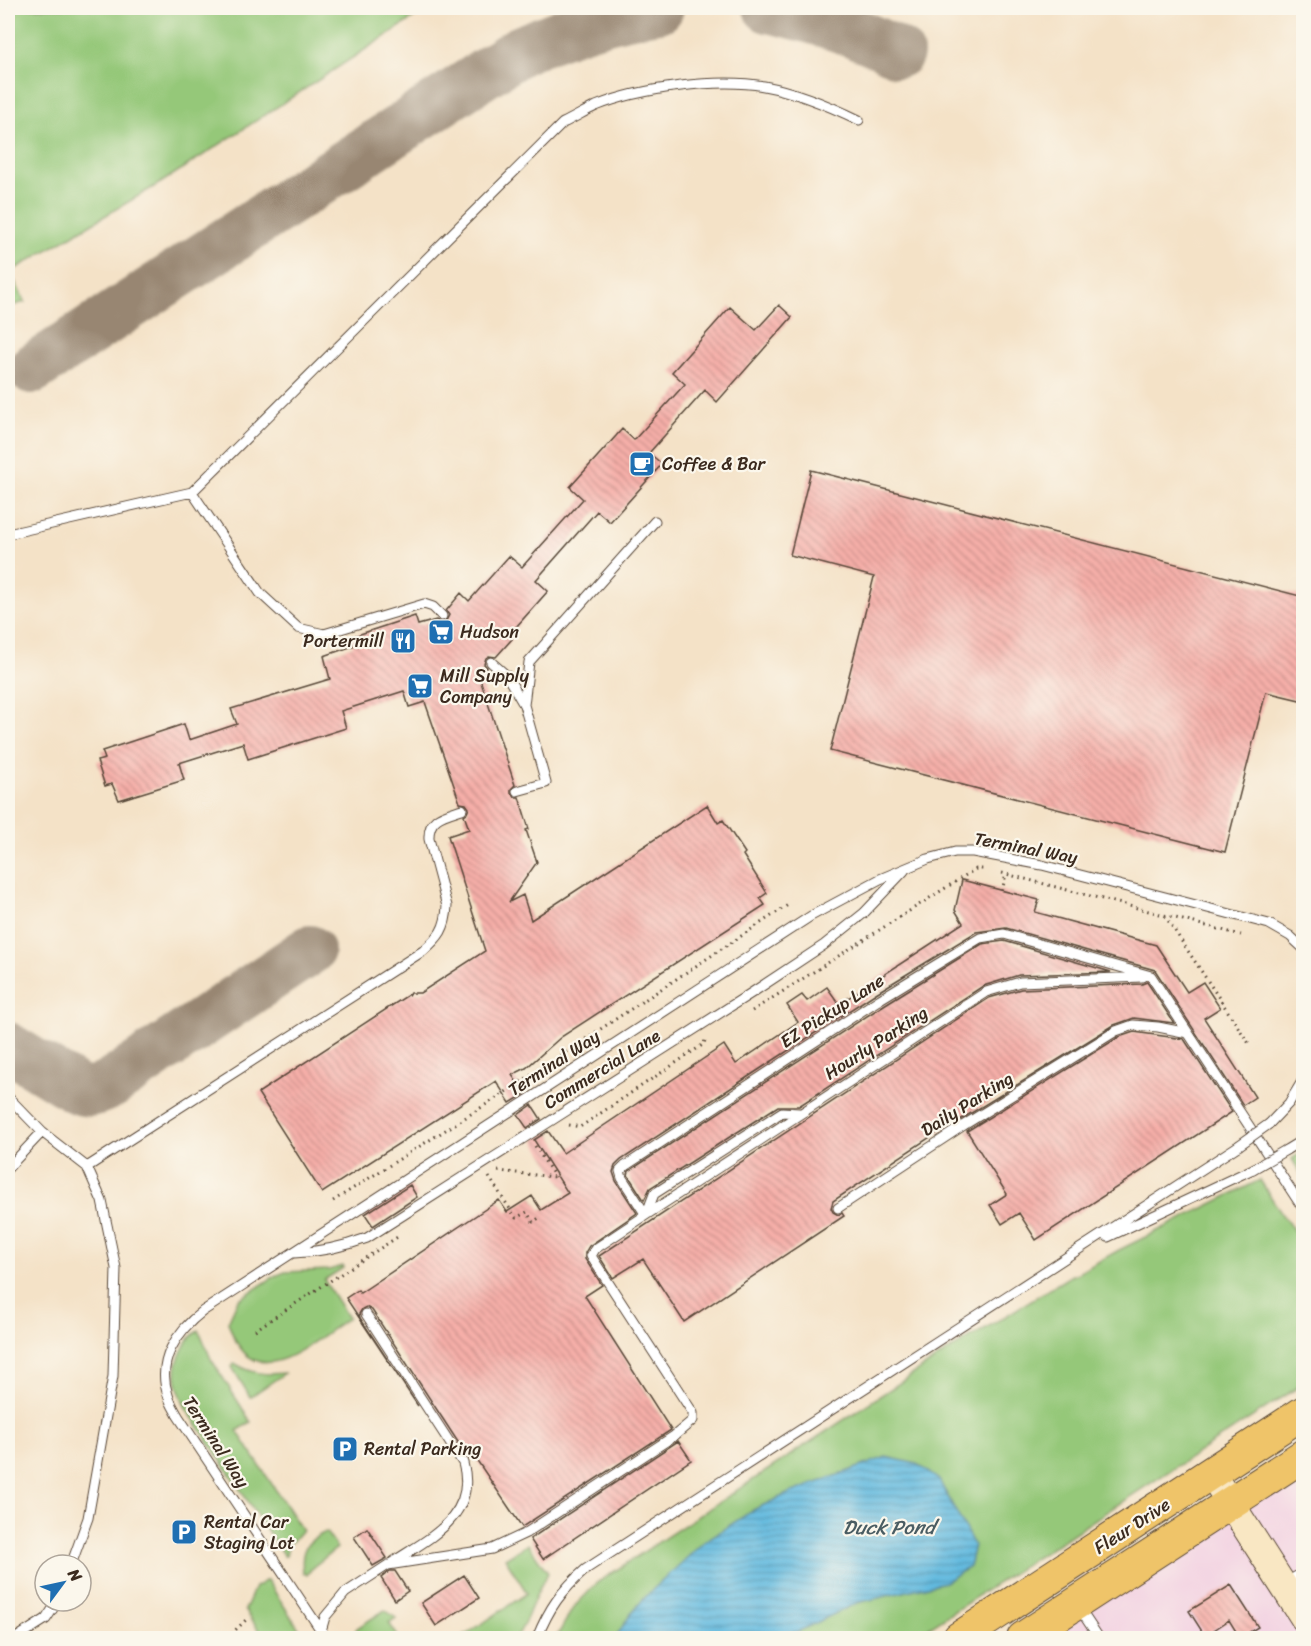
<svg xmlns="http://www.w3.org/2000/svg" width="1311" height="1646" viewBox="0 0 1311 1646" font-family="Sriracha,sans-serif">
  <defs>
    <pattern id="water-rules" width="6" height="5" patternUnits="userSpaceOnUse" patternTransform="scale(1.5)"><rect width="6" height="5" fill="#62badf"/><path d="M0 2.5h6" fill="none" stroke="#5297b4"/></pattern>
    <pattern id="building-back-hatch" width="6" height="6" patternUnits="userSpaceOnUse" patternTransform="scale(1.5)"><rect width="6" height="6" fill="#f6afa9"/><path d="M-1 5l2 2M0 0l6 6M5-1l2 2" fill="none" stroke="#c88f89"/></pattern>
  </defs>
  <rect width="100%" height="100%" fill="#fbf7ec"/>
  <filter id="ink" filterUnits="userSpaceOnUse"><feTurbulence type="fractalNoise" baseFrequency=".0167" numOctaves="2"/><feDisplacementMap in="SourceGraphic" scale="12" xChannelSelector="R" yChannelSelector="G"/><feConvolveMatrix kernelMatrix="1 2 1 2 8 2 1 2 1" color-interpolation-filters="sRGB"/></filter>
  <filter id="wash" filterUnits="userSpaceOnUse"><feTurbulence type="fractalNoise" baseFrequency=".008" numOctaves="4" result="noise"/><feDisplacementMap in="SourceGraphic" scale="24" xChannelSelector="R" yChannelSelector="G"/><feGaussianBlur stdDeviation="1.35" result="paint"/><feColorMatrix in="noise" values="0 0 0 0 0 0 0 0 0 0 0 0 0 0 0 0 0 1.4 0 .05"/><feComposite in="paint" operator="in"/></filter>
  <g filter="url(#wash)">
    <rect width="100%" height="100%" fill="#f4e2c7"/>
    <path fill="#f2cfe1" d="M1303 1455V1638H1023Z"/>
    <path fill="#95c879" stroke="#68794c" stroke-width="1.5" d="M8 8H429L162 182 10 272 25 302 8 307Z
      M1303 1151V1178L1292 1159Z
      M1260 1180 1283 1216 1303 1242V1384L913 1638H556L573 1608 598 1582 942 1355 1072 1275 1078 1273 1119 1250Z
      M343 1266V1268L324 1280 348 1318C306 1346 252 1400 228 1322L238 1300 275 1276 285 1272 329 1270Z
      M199 1330 211 1359 251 1422 237 1431 302 1530 288 1546 286 1556H284L186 1408C182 1398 176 1387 176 1376 175 1360 186 1338 199 1330Z
      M234 1363C252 1374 265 1375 285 1373L250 1397 232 1367Z
      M326 1532 337 1548 313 1567 307 1575 303 1572C300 1550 306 1541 326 1532Z
      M528 1544 548 1573C534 1593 530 1618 516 1638H461L527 1593 505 1558Z
      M267 1580 305 1638H264L245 1610 255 1587Z
      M385 1610 396 1618 389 1623 399 1638H352L357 1628Z"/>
    <path fill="url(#water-rules)" stroke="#4e727e" stroke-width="1.5" d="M886 1457 917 1464 939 1480 974 1545 969 1567 945 1582 857 1603 791 1635 778 1638H615L632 1612 648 1594 705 1541 755 1509 787 1494Z"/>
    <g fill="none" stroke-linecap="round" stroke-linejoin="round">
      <path stroke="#988672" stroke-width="50" d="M768 8C814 18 858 31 899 53
        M32 369 519 51C564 31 610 15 659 8
        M8 1047 75 1088C90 1095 96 1091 111 1084L310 950"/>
    </g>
    <g id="blocks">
      <path fill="url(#building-back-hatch)" d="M779 305 792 317 717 402 705 390 649 453 662 464 610 522 597 511 536 580 548 591 508 636 512 639 496 657 489 656 486 658 484 664 487 667 479 676 515 785 511 789V793L515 797H519L529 829 526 830 537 862 509 902 523 895 531 920 707 805 718 823 723 820 745 853 743 855 767 893 760 898 765 905 561 1037 526 1068 512 1075 525 1094 510 1103 496 1081 322 1193 258 1093 411 993H420L485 951 448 836 469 829 464 815 467 813 469 808 466 804 460 803 425 702 409 707 404 691 341 711 346 728 248 759 243 743 179 763 184 780 119 800 112 784 105 786 97 761 105 759 102 751 184 724 189 740 237 724 231 709 330 679 324 656 353 646 351 637 415 616 418 625 436 620 441 623 446 621 449 615 446 611 461 593 469 601 509 556 522 567 583 499 570 487 616 436 622 429 634 440 685 384 672 372 730 307 756 330Z
        M811 470 1304 597V701L1266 692 1225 852 830 751 874 577 790 555Z
        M962 880 1039 900 1035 912 1156 945 1187 992 1203 982 1220 1008 1204 1018 1255 1097 1243 1105 1155 970 1006 928 976 932 876 993 621 1160 615 1166 613 1172 616 1181 637 1213 589 1246 585 1253V1259L602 1285 585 1296 671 1430 522 1527 474 1456 469 1459 372 1310 366 1307 362 1309 359 1314 360 1318 418 1406 346 1298 358 1290 360 1293 499 1200 507 1212 532 1196 541 1210 568 1193 534 1140 548 1131 563 1153 724 1045 736 1064 798 1022 787 1005 802 995 807 1001 827 987 839 1004 963 923 955 910Z
        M1004 941 1111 972 1019 975 983 986 799 1106H778L650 1188 644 1200 628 1175 629 1171 884 1005 982 944Z
        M1147 982 1174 1023 1134 1018 1114 1025 960 1120 959 1118 833 1201 831 1208 833 1212 838 1215 842 1213 844 1216 684 1322 643 1259 613 1278 599 1256 989 998 1021 989 1142 984Z
        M1134 1032 1184 1039 1232 1112 1036 1240 1019 1213 1002 1224 990 1205 1007 1194 967 1131 1119 1037Z
        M532 1105 541 1119 527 1128 518 1115Z
        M410 1185 417 1197 373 1226 365 1214Z
        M678 1441 691 1460 543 1559 530 1539Z
        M367 1528 387 1558 373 1566 354 1537Z
        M390 1571H395L408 1591 395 1600 381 1578Z
        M464 1575 479 1598 436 1626 421 1603Z
        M1231 1585 1258 1627 1240 1638 1229 1620 1205 1636 1189 1611Z"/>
    </g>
  </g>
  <g filter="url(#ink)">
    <use href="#blocks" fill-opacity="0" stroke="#574637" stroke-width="1.5"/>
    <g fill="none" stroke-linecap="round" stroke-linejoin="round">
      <g stroke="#574637" stroke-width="11">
        <path id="lane" d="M192 492 260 593 298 628 324 634 424 604 433 607 442 616
          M8 534 192 492 563 123C574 118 585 111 596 106 640 88 717 78 764 86 797 92 828 105 859 120
          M491 662 507 676 524 705
          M517 791 546 783 524 705 529 662 655 521
          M1151 976 1304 1210
          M8 1097 42 1132
          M1269 1124 1289 1103 1304 1078
          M1286 1150 1304 1139
          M8 1168 42 1132 87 1167 423 951C439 937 446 929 447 906L429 839C428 817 444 815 462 809
          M838 1208 964 1125 1116 1031 1133 1025 1158 1027 1188 1033
          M646 1215 986 992 1020 982 1142 977
          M646 1215 654 1194 782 1112 799 1113
          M1108 1237 1253 1169
          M294 1253C320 1252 343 1247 367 1238L753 992 824 945 864 913 904 871
          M366 1314 463 1463C478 1516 429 1538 393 1562
          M71 1565 88 1518 113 1376 116 1268 102 1201 87 1167
          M1285 1583 1304 1572
          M1079 1608 1099 1638
          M321 1631 325 1617 345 1593 388 1565 492 1549 526 1533 674 1436 693 1420V1413L591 1256 595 1249 646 1215 622 1178 620 1171 625 1166 880 999 980 938 1004 934 1151 976
          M16 1638 46 1619 58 1601
          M326 1638 178 1416C175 1410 170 1403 168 1395 156 1361 177 1331 203 1311L811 916 880 879 928 859 955 852H973L1042 865 1269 924 1290 936 1304 949
          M537 1638C549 1608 561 1591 586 1569L1238 1146"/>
      </g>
      <g stroke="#574637" stroke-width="29">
        <path id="secondary" d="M1211 1473 1304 1618"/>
      </g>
      <g stroke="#574637" stroke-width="34">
        <path id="primary" d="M959 1638 1304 1412
          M1023 1638 1304 1455"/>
      </g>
      <path stroke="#574637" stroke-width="3" stroke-dasharray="1.5 4.5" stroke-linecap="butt" d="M1002 873 1241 935
        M1002 891 1006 874
        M1165 916 1250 1045
        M752 1011 969 873 976 869H984
        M569 1125 580 1127 704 1044 705 1040
        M535 1146 555 1177
        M498 1171 555 1177
        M489 1177 516 1218 527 1212 533 1222 539 1218
        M333 1201 501 1095 788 905
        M255 1330 399 1236
        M227 1638 248 1618"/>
      <use href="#lane" stroke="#fff" stroke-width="9"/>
      <use href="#secondary" stroke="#f9e7c3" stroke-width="27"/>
      <use href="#primary" stroke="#efc469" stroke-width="32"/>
      <g stroke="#574637" stroke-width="11" stroke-linecap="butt">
        <path id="lane-bridge" d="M1238 1146 1269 1124
          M1253 1169 1286 1150"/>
      </g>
      <use href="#lane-bridge" stroke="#fff" stroke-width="9"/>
    </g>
  </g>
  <defs>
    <g id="cafe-square" transform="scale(1.35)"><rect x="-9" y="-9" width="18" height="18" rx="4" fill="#1f6fb2" stroke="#fbf7ec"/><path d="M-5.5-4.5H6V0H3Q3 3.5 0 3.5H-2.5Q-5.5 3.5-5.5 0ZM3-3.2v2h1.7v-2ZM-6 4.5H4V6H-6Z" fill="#fff"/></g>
    <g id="supermarket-square" transform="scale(1.35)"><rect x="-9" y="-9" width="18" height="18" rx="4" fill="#1f6fb2" stroke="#fbf7ec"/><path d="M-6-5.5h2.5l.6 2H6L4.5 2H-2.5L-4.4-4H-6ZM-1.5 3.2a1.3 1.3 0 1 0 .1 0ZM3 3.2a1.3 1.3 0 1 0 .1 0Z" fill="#fff"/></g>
    <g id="restaurant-square" transform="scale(1.35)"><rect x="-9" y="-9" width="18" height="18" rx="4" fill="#1f6fb2" stroke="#fbf7ec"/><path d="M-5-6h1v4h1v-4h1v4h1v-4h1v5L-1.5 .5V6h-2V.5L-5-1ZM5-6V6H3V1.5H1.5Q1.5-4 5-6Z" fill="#fff"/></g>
    <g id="parking-square" transform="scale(1.35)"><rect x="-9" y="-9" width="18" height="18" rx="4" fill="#1f6fb2" stroke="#fbf7ec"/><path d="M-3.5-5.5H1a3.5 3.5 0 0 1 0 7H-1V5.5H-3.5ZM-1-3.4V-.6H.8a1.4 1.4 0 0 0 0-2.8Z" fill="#fff"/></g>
  </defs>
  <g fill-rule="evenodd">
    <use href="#cafe-square" x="642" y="464"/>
    <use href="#supermarket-square" x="441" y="632"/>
    <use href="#restaurant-square" x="403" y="641"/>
    <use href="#supermarket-square" x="420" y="686"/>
    <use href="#parking-square" x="345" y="1449"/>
    <use href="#parking-square" x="184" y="1532"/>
  </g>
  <g text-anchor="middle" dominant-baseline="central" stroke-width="4.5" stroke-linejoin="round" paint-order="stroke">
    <g font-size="18" fill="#3b2a1e" stroke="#fbf7ec" text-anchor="start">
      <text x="662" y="464">Coffee &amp; Bar</text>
      <text x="460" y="632">Hudson</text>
      <text x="384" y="641" text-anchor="end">Portermill</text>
      <text x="440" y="676">Mill Supply<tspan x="440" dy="21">Company</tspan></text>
      <text x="364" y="1449">Rental Parking</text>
      <text x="204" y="1522">Rental Car<tspan x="204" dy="21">Staging Lot</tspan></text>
    </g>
    <g font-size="18" fill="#3b2a1e" stroke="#fbf7ec">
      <text transform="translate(1026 848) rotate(11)">Terminal Way</text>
      <text transform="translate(832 1011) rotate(-33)">EZ Pickup Lane</text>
      <text transform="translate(876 1043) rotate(-33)">Hourly Parking</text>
      <text transform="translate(554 1063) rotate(-33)">Terminal Way</text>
      <text transform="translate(602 1069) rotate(-32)">Commercial Lane</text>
      <text transform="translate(967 1104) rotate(-32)">Daily Parking</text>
      <text transform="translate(216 1442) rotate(57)">Terminal Way</text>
      <text transform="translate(1132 1526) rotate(-33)">Fleur Drive</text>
    </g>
    <g font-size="20" font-style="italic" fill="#495c62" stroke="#fbf7ec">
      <text x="889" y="1527">Duck Pond</text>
    </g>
  </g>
  <rect width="1311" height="1646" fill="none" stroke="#fbf7ec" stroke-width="30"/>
  <g transform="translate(63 1583) rotate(57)"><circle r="28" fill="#fbf7ec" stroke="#aea59a" stroke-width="1.5"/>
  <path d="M0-4.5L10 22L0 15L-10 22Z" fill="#1f6fb2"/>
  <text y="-9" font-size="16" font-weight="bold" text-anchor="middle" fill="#3b2a1e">N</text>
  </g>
</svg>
